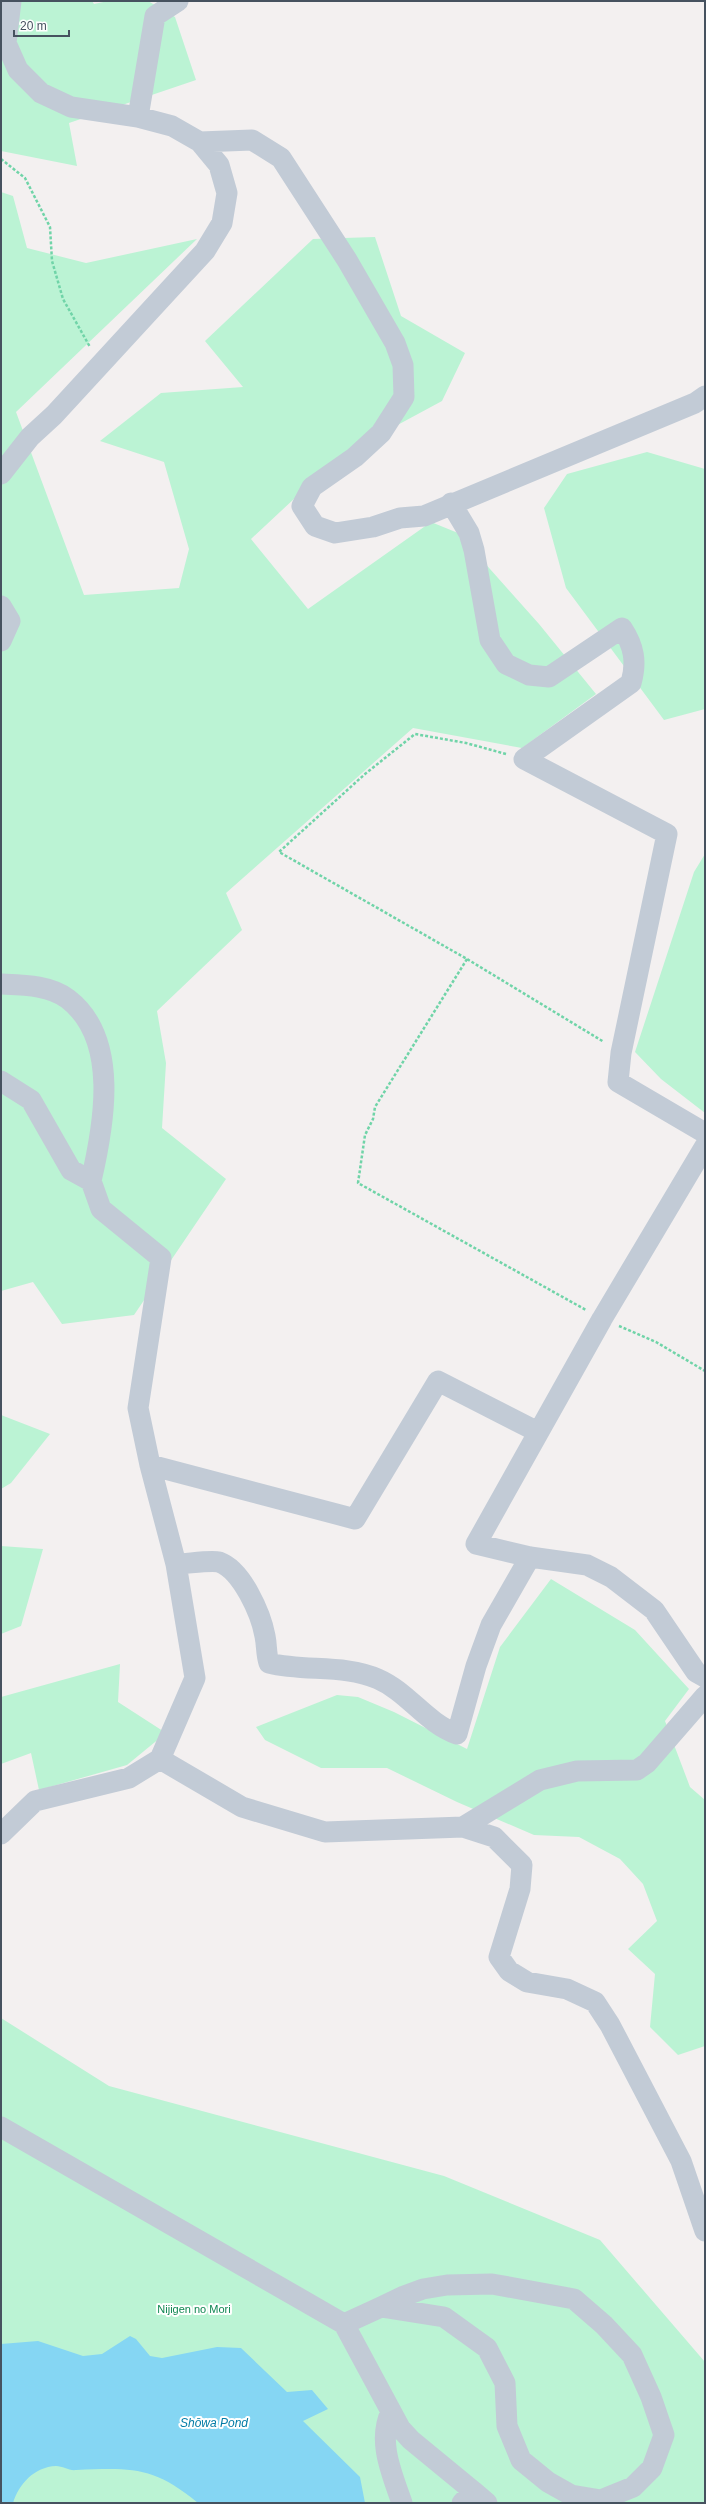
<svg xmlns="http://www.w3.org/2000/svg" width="706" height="2504" viewBox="0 0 706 2504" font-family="Arial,sans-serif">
  <rect width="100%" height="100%" fill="#f3f0f0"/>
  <path fill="#bbf3d4" d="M1 1H92L94 4 108 1H148L175 17 196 80 69 123 77 166 1 151Z
    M1 192 13 196 27 248 86 263 197 239 16 412 84 595 179 588 189 549 164 462 100 441 161 393 243 387 205 341 313 239 375 237 401 316 465 353 442 401 340 456 251 539 308 609 431 522 458 533 539 624 596 694 522 748 413 728 226 893 242 930 157 1011 166 1063 162 1128 226 1179 134 1315 62 1324 33 1282 1 1291Z
    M647 452 705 469V709L664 720 566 588 544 508 567 474Z
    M705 854V1113L661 1079 635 1052 694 872Z
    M1 1415 50 1434 11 1483 1 1489Z
    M1 1546 43 1549 21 1626 1 1634Z
    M551 1579 635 1630 689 1689 665 1721 690 1787 705 1800V2046L678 2055 650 2027 655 1974 628 1949 657 1921 643 1884 620 1859 579 1837 534 1835 457 1802 387 1768H321L265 1740 256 1727 337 1695 358 1697 394 1712 467 1749 500 1647Z
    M120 1664 118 1702 166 1733 127 1765 39 1790 31 1753 1 1764V1697Z
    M1 2018 109 2086 444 2176 600 2240 705 2362V2503H1Z"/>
  <path fill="#85d6f3" d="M130 2336 136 2339 150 2356 162 2358 217 2347 241 2348 287 2392 312 2390 328 2409 303 2421 360 2477 365 2503H198C153 2466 132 2468 76 2470 69 2471 63 2466 56 2466 34 2467 19 2484 13 2503H1V2344L38 2341 83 2356 102 2354Z"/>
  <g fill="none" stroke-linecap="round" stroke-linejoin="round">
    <path stroke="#70d4a8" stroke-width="2.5" stroke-dasharray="3 2" stroke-linecap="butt" d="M1 159 25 178 50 227 52 261 63 299 90 347
      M506 754 466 743 415 734 365 774 279 852 467 959 604 1042
      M467 959 375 1107 373 1119 365 1135 358 1183 586 1310
      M619 1326 656 1342 705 1371"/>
    <path stroke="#c2cbd6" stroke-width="21" d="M138 117 155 16 178 1
      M200 142 252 140 281 158 347 260 395 343 403 365 404 397 381 433 355 457 312 487 302 506 315 526 335 533 373 527 400 518 424 516 695 403 705 396
      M1 474 30 437 54 415 205 251 222 223 227 193 219 165 200 142 172 126 138 117 71 107 41 93 18 70 6 43 11 1
      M451 503 469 533 474 550 490 640 506 664 529 675 549 677 622 628C634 646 637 662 631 683L524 759 667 834 621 1053 618 1082 705 1133
      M1 606 10 621 1 641
      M1 984C23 985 50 985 68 999 120 1039 104 1125 91 1181
      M1 1081 31 1100 71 1170 91 1181 101 1209 161 1258 138 1408 150 1465 176 1564 195 1678 160 1759 129 1778 35 1801 1 1834
      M705 1146 602 1319 476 1544 530 1557 587 1565 611 1577 654 1610 696 1672 705 1677
      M150 1465 355 1519 438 1381 538 1432
      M176 1564C186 1564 210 1560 219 1562 242 1570 261 1614 265 1636 267 1646 266 1654 269 1663 305 1672 344 1664 378 1679 408 1692 426 1723 457 1734L476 1666 491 1625 530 1557
      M160 1759 242 1807 325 1832 463 1827 494 1837 522 1865 520 1889 499 1957 509 1971 527 1982 567 1989 595 2002 610 2025 681 2161 705 2231
      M463 1827 540 1780 577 1771 637 1770 647 1763 705 1696
      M1 2127 344 2324 400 2428 411 2440 473 2491 462 2503
      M344 2324 381 2307 404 2296 423 2289 447 2285 492 2284 574 2299 604 2325 632 2355 651 2397 664 2435 652 2468 633 2487 601 2500 571 2495 548 2482 521 2460 507 2426 505 2383 487 2348 444 2317 381 2307
      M391 2412C377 2441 392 2474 402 2503
      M473 2491 487 2503"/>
  </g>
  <g text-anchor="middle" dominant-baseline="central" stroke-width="4" stroke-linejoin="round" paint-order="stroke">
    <g font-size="11" fill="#108752" stroke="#fff">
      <text x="194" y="2309">Nijigen no Mori</text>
    </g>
    <g font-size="12" font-style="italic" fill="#037ca6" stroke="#fff">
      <text x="214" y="2423">Shōwa Pond</text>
    </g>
  </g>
  <rect width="706" height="2504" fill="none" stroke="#46525f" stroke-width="4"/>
  <path d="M14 30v6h55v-6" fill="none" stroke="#46525f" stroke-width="2"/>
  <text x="20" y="30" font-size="12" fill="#46525f" stroke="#ffffff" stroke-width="3" paint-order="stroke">20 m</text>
</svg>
